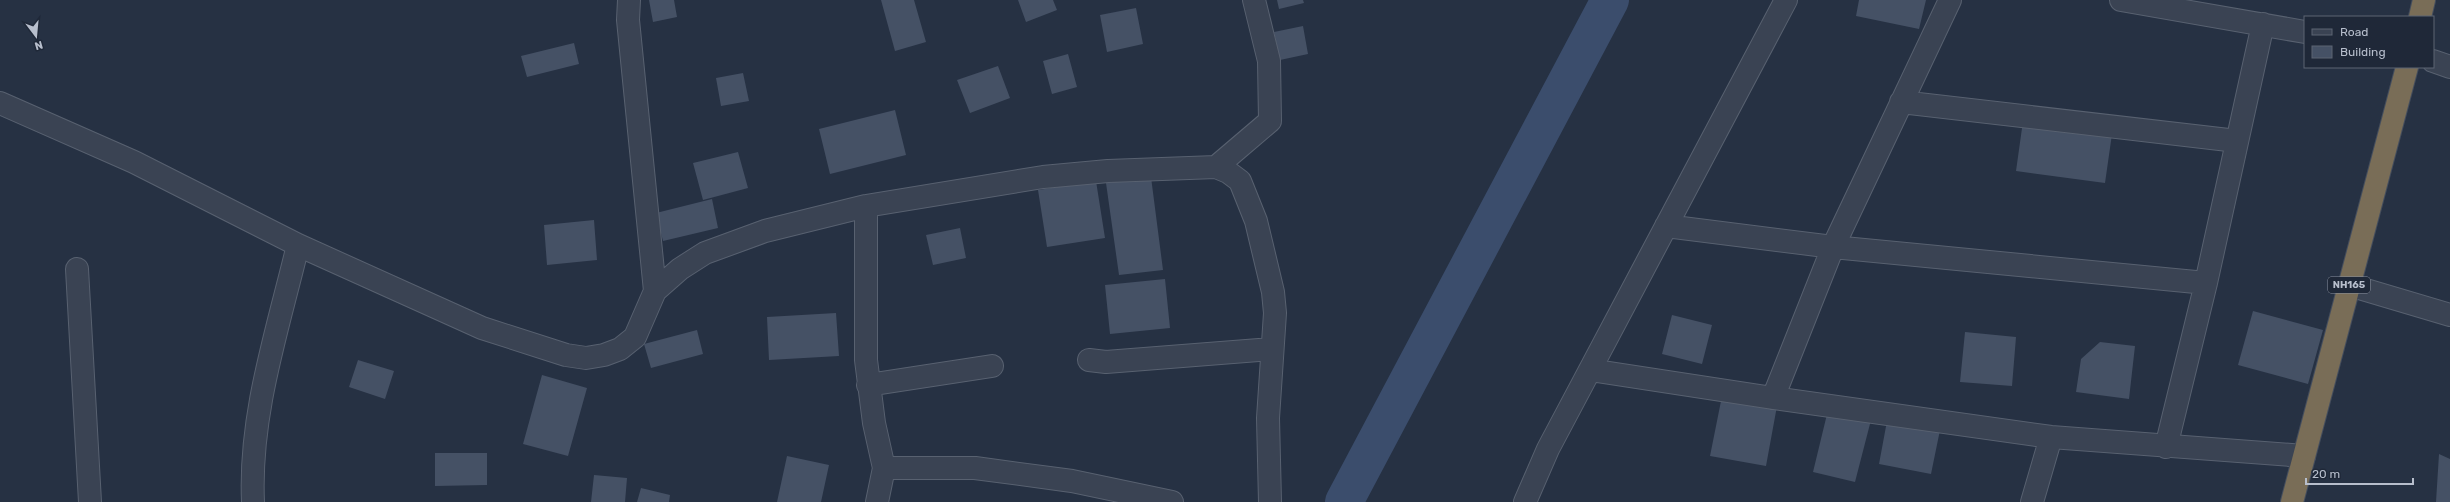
<svg xmlns="http://www.w3.org/2000/svg" width="2450" height="502" viewBox="0 0 2450 502" font-family="Rubik,sans-serif">
  <rect width="100%" height="100%" fill="#263143"/>
  <g fill="none" stroke-linecap="round" stroke-linejoin="round">
    <path stroke="#3b4d6c" stroke-width="38" d="M1344 502 1610 0"/>
  </g>
  <path fill="#455165" d="M649 0H674L677 17 653 22Z
    M881 0H914L926 42 895 51Z
    M1018 0H1053L1057 10 1026 22Z
    M1277 0H1303L1304 3 1279 9Z
    M1859 0H1926L1919 29 1856 16Z
    M1136 8 1143 44 1107 52 1100 15Z
    M1303 26 1308 54 1280 60 1274 32Z
    M574 43 579 64 527 77 521 56Z
    M1068 54 1077 87 1052 94 1043 61Z
    M998 66 1010 98 970 113 957 80Z
    M743 73 749 101 721 106 716 78Z
    M895 110 906 155 830 174 819 129Z
    M2023 121 2112 134 2105 183 2016 171Z
    M738 152 748 188 703 200 693 163Z
    M1151 177 1163 270 1119 275 1106 183Z
    M1096 181 1105 238 1047 247 1038 190Z
    M712 199 718 228 663 241 656 213Z
    M594 220 597 260 547 265 544 225Z
    M960 228 966 258 933 265 926 235Z
    M1165 279 1170 328 1110 334 1105 285Z
    M2253 311 2323 330 2308 384 2238 365Z
    M836 313 839 356 769 360 767 317Z
    M1672 315 1712 325 1702 364 1662 354Z
    M697 330 703 354 651 368 644 344Z
    M1965 332 2016 337 2012 386 1960 382Z
    M2100 342 2135 346 2129 399 2076 392 2081 359Z
    M358 360 394 371 385 399 349 387Z
    M542 375 587 388 568 456 523 444Z
    M1722 396 1777 406 1766 466 1710 456Z
    M1828 410 1871 420 1855 482 1813 472Z
    M1887 421 1940 430 1931 474 1879 464Z
    M435 453H487V485L435 486Z
    M2439 454 2450 459V502H2436Z
    M787 456 829 465 821 502H777Z
    M594 475 627 478 625 502H591Z
    M641 488 670 495 669 502H637Z"/>
  <g fill="none" stroke-linecap="round" stroke-linejoin="round">
    <g stroke="#586170" stroke-width="24">
      <path id="minor" d="M629 0 628 20 655 291
        M2121 0 2305 32
        M2433 61 2450 67
        M1901 102 2237 141
        M0 103 134 162 298 245 482 328 566 355 586 358 604 355 620 349 635 337 655 291 680 269 705 253 765 231 866 206 1043 177 1108 171 1216 167 1228 172 1240 181 1256 221 1273 292 1275 313 1268 418 1270 502
        M1216 167 1270 121 1269 61 1254 0
        M866 206V360L874 423 884 468
        M1666 226 1833 247 2206 283
        M77 269 90 502
        M2349 285 2450 315
        M1089 360 1106 362 1272 349
        M1590 370 1773 398 2051 437 2304 456
        M868 385 992 366
        M1773 398 1833 247 1950 0
        M2166 447 2206 283 2263 24
        M253 502C249 414 278 329 298 245
        M877 502 884 468H975L1072 481 1172 502
        M1525 502 1548 449 1786 0
        M2032 502 2051 437"/>
    </g>
    <g stroke="#454e5d" stroke-width="24">
      <path id="highway" d="M2420 17 2424 0
        M2292 502 2407 67"/>
    </g>
    <use href="#minor" stroke="#3a4353" stroke-width="22"/>
    <use href="#highway" stroke="#796d57" stroke-width="22"/>
  </g>
  <g text-anchor="middle" dominant-baseline="central" stroke-width="3" stroke-linejoin="round" paint-order="stroke">
    <rect fill="#1f2838" stroke="#8991a0" stroke-width="1" x="2328" y="277" width="42" height="16" rx="3"/>
    <g font-size="10" font-weight="bold" fill="#b7becc">
      <text x="2349" y="285">NH165</text>
    </g>
  </g>
  <rect x="2304" y="16" width="130" height="52" fill="#1f2838" stroke="#5c6473"/>
  <rect x="2312" y="29" width="20" height="6" fill="#3a4353" stroke="#5c6473"/>
  <text x="2340" y="36" font-size="12" fill="#b7becc">Road</text>
  <rect x="2312" y="46" width="20" height="12" fill="#455165" stroke="#5c6473"/>
  <text x="2340" y="56" font-size="12" fill="#b7becc">Building</text>
  <g transform="translate(36 36) rotate(164)" stroke="#1f2838" stroke-width="3" paint-order="stroke">
  <path d="M0-3L7 15L0 10L-7 15Z" fill="#b7becc"/>
  <text y="-6" font-size="11" font-weight="bold" text-anchor="middle" fill="#b7becc">N</text>
  </g>
  <path d="M2306 478v6h107v-6" fill="none" stroke="#b7becc" stroke-width="2"/>
  <text x="2312" y="478" font-size="12" fill="#b7becc" stroke="#1f2838" stroke-width="3" paint-order="stroke">20 m</text>
</svg>
